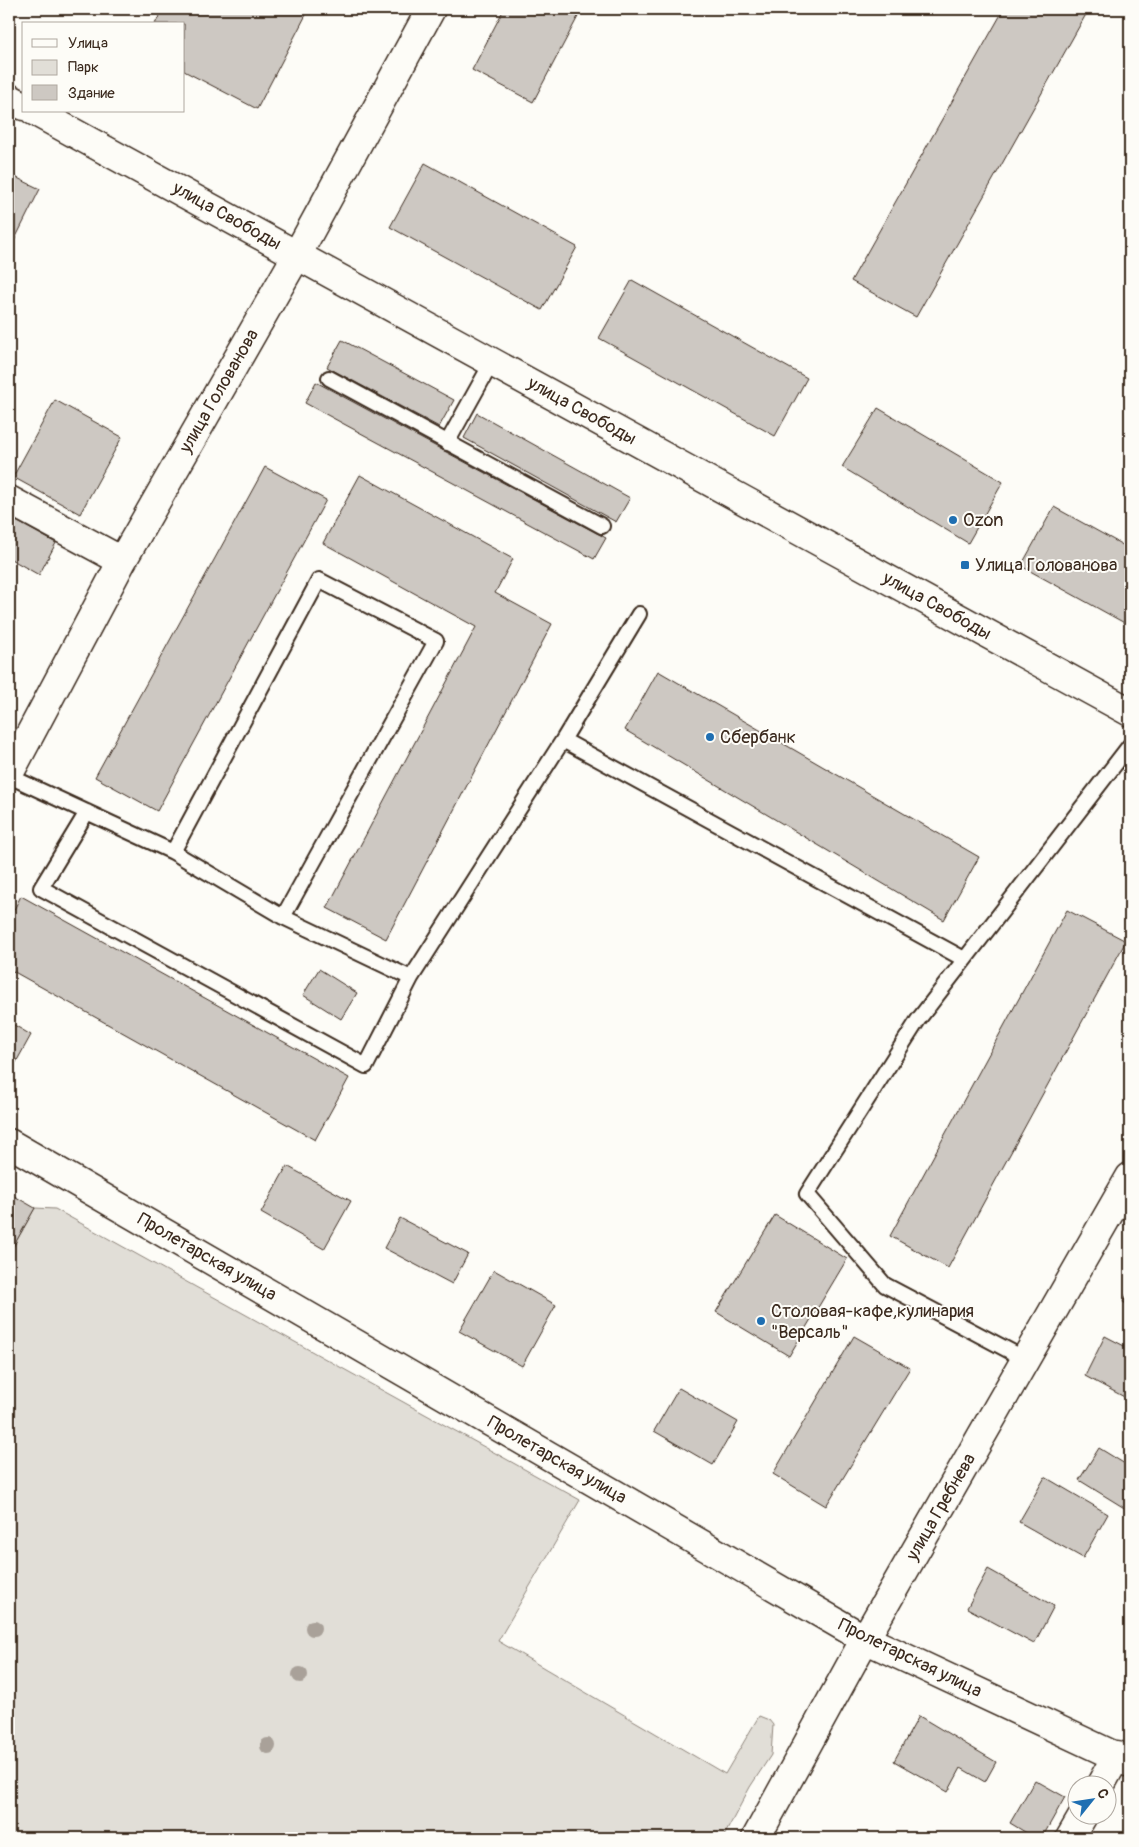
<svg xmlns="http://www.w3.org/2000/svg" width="1139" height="1847" viewBox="0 0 1139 1847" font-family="Pangolin,sans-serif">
  <rect width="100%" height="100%" fill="#fdfcf7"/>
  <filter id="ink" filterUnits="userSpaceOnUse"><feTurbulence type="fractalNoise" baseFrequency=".02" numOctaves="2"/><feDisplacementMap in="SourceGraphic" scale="10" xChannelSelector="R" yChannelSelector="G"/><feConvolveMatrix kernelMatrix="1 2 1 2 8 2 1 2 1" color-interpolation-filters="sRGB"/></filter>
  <g filter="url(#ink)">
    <path fill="#e1ded7" stroke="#8e847a" d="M35 1208 55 1209 580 1500 498 1641 725 1774 759 1716 769 1720 773 1725 771 1755 750 1787 723 1838H9V1254Z"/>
    <path fill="#cdc8c2" stroke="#3b2a1e" d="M163 9H309L257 109 184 71V24H155Z
      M504 9H582L533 102 472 70Z
      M1004 9H1089L916 317 851 281Z
      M425 163 577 247 542 310 390 227Z
      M9 174 40 189 9 251Z
      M632 280 807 378 775 436 599 338Z
      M342 340 454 400 439 427 327 367Z
      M316 382 606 538 594 559 305 403Z
      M55 400 122 437 80 514 13 477Z
      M878 408 1003 482 968 543 842 467Z
      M477 413 630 498 616 522 464 438Z
      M265 467 326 500 157 811 95 777Z
      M360 475 513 559 495 593 552 624 386 939 327 908 476 627 323 543Z
      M1054 507 1130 549V626L1021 566Z
      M9 517 56 543 39 575 9 558Z
      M658 671 979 857 944 920 625 730Z
      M21 896 349 1078 315 1140 9 969V919Z
      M1067 910 1126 941 948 1268 890 1236Z
      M319 969 357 993 341 1019 303 995Z
      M9 1022 31 1035 9 1075Z
      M287 1166 351 1201 324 1249 261 1213Z
      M9 1193 35 1208 9 1254Z
      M775 1215 847 1259 789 1356 716 1312Z
      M400 1218 468 1254 452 1284 384 1248Z
      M494 1270 556 1305 522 1366 459 1331Z
      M1130 1289V1306L1123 1302Z
      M854 1336 910 1368 826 1506 773 1474Z
      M1105 1336 1130 1349V1400L1085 1376Z
      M679 1388 738 1422 713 1465 654 1431Z
      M1099 1448 1130 1467V1501L1126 1509 1079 1480Z
      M1045 1477 1108 1514 1083 1558 1019 1522Z
      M988 1569 1054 1606 1034 1644 967 1608Z
      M919 1716 996 1762 985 1782 961 1768 948 1792 894 1761Z
      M1035 1780 1065 1797 1042 1838H1035L1010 1823Z"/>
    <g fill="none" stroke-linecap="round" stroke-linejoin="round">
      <g stroke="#3b2a1e" stroke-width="18">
        <path id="lane" d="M329 378 602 526
          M447 443 492 362
          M639 614 563 740 964 959
          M9 776 173 852 283 917 411 978 563 740
          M87 812 41 888 366 1066 411 978
          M173 852 319 580 436 641 283 917
          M1025 1359 885 1285 807 1194 918 1020 1130 745"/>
      </g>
      <g stroke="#3b2a1e" stroke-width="31">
        <path id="street" d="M9 500 122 561
          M9 774 122 561 297 255
          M9 1143 865 1639 1130 1763
          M1101 1784 1117 1755
          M1070 1838 1084 1814"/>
      </g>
      <g stroke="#3b2a1e" stroke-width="31">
        <path id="secondary" d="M9 98 24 106
          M34 111 1130 712
          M297 255 431 9
          M756 1838 865 1639 1130 1177"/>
      </g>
      <use href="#lane" stroke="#fdfcf7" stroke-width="14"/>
      <use href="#street" stroke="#fdfcf7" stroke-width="28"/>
      <use href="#secondary" stroke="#fdfcf7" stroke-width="28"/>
    </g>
    <g fill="#a9a199">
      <circle cx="313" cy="1628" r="8"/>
      <circle cx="300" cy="1675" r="8"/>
      <circle cx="268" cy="1746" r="8"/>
    </g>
  </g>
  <g fill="#1f6fb2" stroke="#fdfcf7" stroke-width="2">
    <circle cx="953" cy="520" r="5"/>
    <rect x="960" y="560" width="10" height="10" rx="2.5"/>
    <circle cx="710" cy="737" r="5"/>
    <circle cx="761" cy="1321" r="5"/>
  </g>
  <g text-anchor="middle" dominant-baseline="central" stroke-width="4" stroke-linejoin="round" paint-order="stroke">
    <g font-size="18" fill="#3b2a1e" stroke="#fdfcf7">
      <text transform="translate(227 216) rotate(29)">улица Свободы</text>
      <text transform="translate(219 391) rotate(-60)">улица Голованова</text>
      <text transform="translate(582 411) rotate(29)">улица Свободы</text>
      <text transform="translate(937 606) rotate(29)">улица Свободы</text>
      <text transform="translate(207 1257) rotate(30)">Пролетарская улица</text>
      <text transform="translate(557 1460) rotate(30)">Пролетарская улица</text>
      <text transform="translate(941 1507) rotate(-60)">улица Гребнева</text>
      <text transform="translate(910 1658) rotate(26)">Пролетарская улица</text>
    </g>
    <g font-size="18" fill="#3b2a1e" stroke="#fdfcf7" text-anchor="start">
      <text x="963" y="520">Ozon</text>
      <text x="975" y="565">Улица Голованова</text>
      <text x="720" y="737">Сбербанк</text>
      <text x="771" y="1311">Столовая-кафе,кулинария<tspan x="771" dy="21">"Версаль"</tspan></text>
    </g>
  </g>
  <rect width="1139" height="1847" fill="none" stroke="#fdfcf7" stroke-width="30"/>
  <rect x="15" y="15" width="1109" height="1817" fill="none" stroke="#3b2a1e" stroke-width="2" filter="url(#ink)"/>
  <rect x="22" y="22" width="162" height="90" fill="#fdfcf7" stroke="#afa8a0"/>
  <rect x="32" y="39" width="25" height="8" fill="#fdfcf7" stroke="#afa8a0"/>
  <text x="68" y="48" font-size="15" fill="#3b2a1e">Улица</text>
  <rect x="32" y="60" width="25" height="15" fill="#e1ded7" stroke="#afa8a0"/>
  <text x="68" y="72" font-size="15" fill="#3b2a1e">Парк</text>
  <rect x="32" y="85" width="25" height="15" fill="#cdc8c2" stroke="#afa8a0"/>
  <text x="68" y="98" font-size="15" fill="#3b2a1e">Здание</text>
  <g transform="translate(1092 1800) rotate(60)"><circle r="24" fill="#fdfcf7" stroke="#afa8a0"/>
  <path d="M0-4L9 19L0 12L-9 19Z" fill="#1f6fb2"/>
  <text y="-8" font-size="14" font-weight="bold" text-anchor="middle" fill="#3b2a1e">С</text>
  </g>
</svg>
